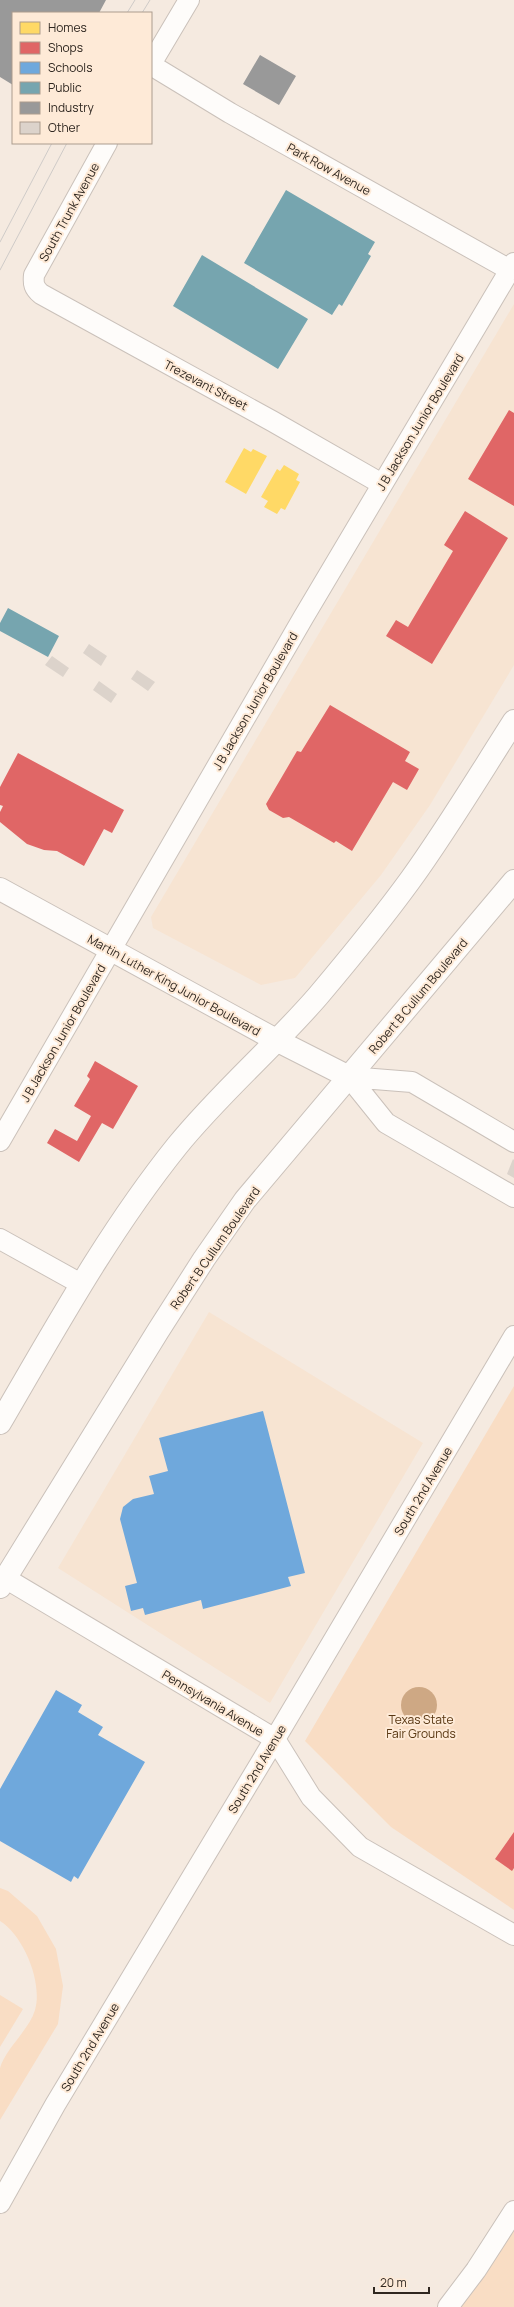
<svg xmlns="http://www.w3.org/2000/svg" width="514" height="2307" viewBox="0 0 514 2307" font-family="Manrope,sans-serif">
  <rect width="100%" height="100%" fill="#f5eae0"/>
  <path fill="#f7e4d2" d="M514 304V665L430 805 381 875 295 978 261 985 153 928 151 917Z
    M209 1312 423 1443 270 1703 58 1568Z"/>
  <path fill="#f9ddc4" d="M514 1386V1910L391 1827 305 1741Z
    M0 1888 8 1891 37 1916 56 1949 63 1986 58 2024 0 2120C0 2108 0 2078 0 2068 6 2048 29 2030 35 2010 43 1983 24 1936 0 1921Z
    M0 1995 23 2009 0 2047Z
    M514 2224V2307H461Z"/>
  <path fill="#cea884" d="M401 1705a18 18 0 1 1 36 0a18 18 0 1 1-36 0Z"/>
  <path fill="#ffd966" d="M244 448 251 452 253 449 267 456 246 494 225 482Z
    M284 465 299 474 296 480 300 482 285 510 281 508 277 514 264 507 268 501 261 497 277 469 280 471Z"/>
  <path fill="#e06666" d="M509 410 514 413V506L468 479Z
    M465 511 508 538 432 664 386 636 396 620 408 627 453 551 444 545Z
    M330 705 410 752 405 761 419 769 407 790 393 782 352 851 336 841 334 843 289 817 283 818 269 810 266 804 297 751 301 752Z
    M18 753 124 810 112 833 104 829 84 866 57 851 44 850 27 844 0 822V812L3 806 0 805V787Z
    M95 1061 138 1086 113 1129 102 1123 79 1162 47 1143 55 1129 77 1141 91 1116 74 1106 90 1079 87 1076Z
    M514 1832V1868L512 1871 495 1859Z"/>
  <path fill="#6fa8dc" d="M263 1411 305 1573 288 1577 291 1586 203 1609 201 1600 145 1615 143 1608 131 1611 125 1586 137 1583 120 1519 123 1507 133 1499 154 1494 149 1476 168 1471 159 1438Z
    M56 1690 82 1705 78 1712 103 1727 98 1735 145 1762 78 1879 74 1876 71 1882 0 1841V1789Z"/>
  <path fill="#76a5af" d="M286 190 375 242 368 254 371 256 342 306 339 304 332 315 244 263Z
    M202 255 308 319 278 369 173 306Z
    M8 608 59 636 48 657 0 631V623Z"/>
  <path fill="#999" d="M0 0H106L99 13H13V85L0 77Z
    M260 55 296 76 279 105 243 84Z"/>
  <path fill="#dcd3cb" d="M89 644 107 656 101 666 83 653Z
    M52 656 69 668 63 677 45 665Z
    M137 670 155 682 148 691 131 679Z
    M99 681 117 694 111 703 93 690Z
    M513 1159 514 1160V1178L507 1174Z"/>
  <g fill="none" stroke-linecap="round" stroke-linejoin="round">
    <g stroke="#cac1ba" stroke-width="22">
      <path id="minor" d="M151 64 189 0
        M151 65 230 113 510 270
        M107 143 34 275C33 284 34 288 41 294L272 421 382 484
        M349 1077 386 1123 514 1197
        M349 1077 412 1082 514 1142
        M0 1141 303 618 514 263
        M0 1239 81 1284
        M5 1578 275 1739 311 1797 360 1847 514 1935
        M0 2203 55 2105 275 1739 514 1336
        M448 2307 476 2270 514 2211"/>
    </g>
    <g stroke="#cac1ba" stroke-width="24">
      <path id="secondary" d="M0 889 276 1040 349 1077"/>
    </g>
    <g stroke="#cac1ba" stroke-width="24">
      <path id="primary" d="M0 1423C55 1329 108 1232 177 1146 220 1093 273 1048 318 996 350 958 382 919 411 879 447 829 480 774 514 721
        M0 1587 158 1331 204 1259 245 1200 514 881"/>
    </g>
    <use href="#minor" stroke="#fefcfa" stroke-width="20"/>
    <use href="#secondary" stroke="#fefcfa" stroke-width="22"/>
    <use href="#primary" stroke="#fefcfa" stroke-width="22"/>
    <path stroke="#cfcbc8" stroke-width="1" d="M127 13 135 0
      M142 13 150 0
      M0 242 52 143
      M0 270 67 143"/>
  </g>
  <g text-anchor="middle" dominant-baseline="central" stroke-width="4" stroke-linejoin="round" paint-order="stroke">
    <g font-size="12" fill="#2f2720" stroke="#feead7">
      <text transform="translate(329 169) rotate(29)">Park Row Avenue</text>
      <text transform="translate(69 212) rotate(-61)">South Trunk Avenue</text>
      <text transform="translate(206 385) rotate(28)">Trezevant Street</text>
      <text transform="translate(420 422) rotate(-59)">J B Jackson Junior Boulevard</text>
      <text transform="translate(255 701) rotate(-60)">J B Jackson Junior Boulevard</text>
      <text transform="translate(174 985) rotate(29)">Martin Luther King Junior Boulevard</text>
      <text transform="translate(418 996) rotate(-50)">Robert B Cullum Boulevard</text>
      <text transform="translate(63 1033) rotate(-60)">J B Jackson Junior Boulevard</text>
      <text transform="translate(215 1248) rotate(-55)">Robert B Cullum Boulevard</text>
      <text transform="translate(423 1491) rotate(-59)">South 2nd Avenue</text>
      <text transform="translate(213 1703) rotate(31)">Pennsylvania Avenue</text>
      <text transform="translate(257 1769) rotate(-59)">South 2nd Avenue</text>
      <text transform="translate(90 2047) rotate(-59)">South 2nd Avenue</text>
    </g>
    <g font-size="12" fill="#593712" stroke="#feead7">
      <text x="421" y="1719">Texas State<tspan x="421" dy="14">Fair Grounds</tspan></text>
    </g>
  </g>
  <rect x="12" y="12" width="140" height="132" fill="#feead7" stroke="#ab9c8e"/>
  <rect x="20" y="22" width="20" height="12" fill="#ffd966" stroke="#ab9c8e"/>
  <text x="48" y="32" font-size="12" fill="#2f2720">Homes</text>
  <rect x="20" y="42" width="20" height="12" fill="#e06666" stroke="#ab9c8e"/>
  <text x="48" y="52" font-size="12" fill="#2f2720">Shops</text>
  <rect x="20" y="62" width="20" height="12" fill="#6fa8dc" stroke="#ab9c8e"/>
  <text x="48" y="72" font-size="12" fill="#2f2720">Schools</text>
  <rect x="20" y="82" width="20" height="12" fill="#76a5af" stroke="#ab9c8e"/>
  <text x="48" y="92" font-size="12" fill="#2f2720">Public</text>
  <rect x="20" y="102" width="20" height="12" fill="#999999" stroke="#ab9c8e"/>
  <text x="48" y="112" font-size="12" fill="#2f2720">Industry</text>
  <rect x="20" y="122" width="20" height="12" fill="#dcd3cb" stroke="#ab9c8e"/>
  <text x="48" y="132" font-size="12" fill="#2f2720">Other</text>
  <path d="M374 2287v6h55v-6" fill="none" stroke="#2f2720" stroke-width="2"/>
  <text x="380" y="2287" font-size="12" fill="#2f2720" stroke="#feead7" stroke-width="3" paint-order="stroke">20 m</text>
</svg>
